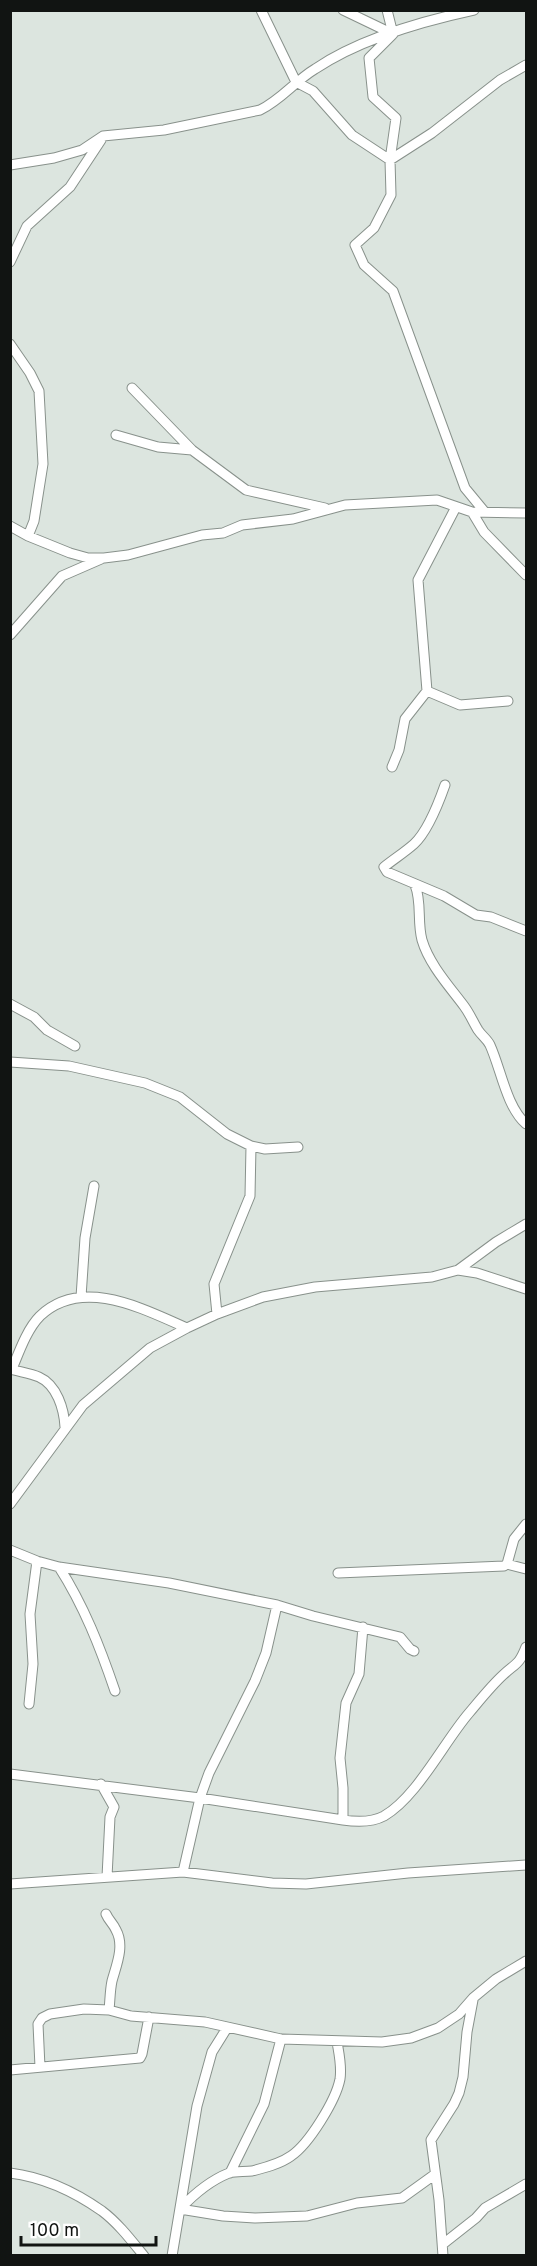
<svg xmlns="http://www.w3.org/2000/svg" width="537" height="2266" viewBox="0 0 537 2266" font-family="Overpass,sans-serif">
  <rect width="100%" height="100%" fill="#dce5df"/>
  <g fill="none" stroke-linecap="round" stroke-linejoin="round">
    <g stroke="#88918b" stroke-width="11">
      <path id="minor" d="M261 10 296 82 313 91 352 135 390 160 432 133 500 80 526 65
        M343 10 393 34
        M387 10 393 34
        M393 34 369 58 373 97 396 118 390 160 391 195 374 228 355 245 364 265 393 291 465 488 484 511
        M10 165 54 158 82 150 103 136 164 130 260 110C281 100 295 81 315 69 358 40 423 21 474 10
        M10 262 27 226 70 187 101 140
        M10 344 30 373 39 391 43 464 34 521 28 536
        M132 388 192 450 246 490 325 508
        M116 435 158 447 192 450
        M456 507 418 580 427 691 460 705 508 701
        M472 512 484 532 526 575
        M10 526 28 536 70 553 88 558H104L128 555 202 535 223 533 242 525 293 519 345 505 437 500 472 512 526 513
        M10 635 62 576 101 559
        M392 767 399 750 405 719 427 691
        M445 785C439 802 428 831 414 844 405 852 394 859 384 867L387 872 444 896 476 915 491 917 526 931
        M415 885C422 902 417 922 422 940 429 964 449 986 464 1006 470 1014 473 1022 478 1030 482 1036 487 1039 490 1045 501 1069 506 1106 526 1124
        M10 1004 34 1017 47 1030 75 1046
        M10 1062 69 1066 145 1083 180 1097 227 1134 251 1146 265 1149 298 1147
        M458 1270 496 1242 526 1224
        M81 1297 85 1238 94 1186
        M217 1314 214 1284 250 1196 251 1146
        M10 1369C20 1372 30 1373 39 1377 57 1385 64 1409 65 1427
        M12 1369C19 1352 27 1329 40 1316 82 1276 143 1309 187 1328
        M10 1504 83 1405 150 1348 187 1328 217 1314 263 1297 315 1287 432 1277 458 1270 477 1273 526 1289
        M10 1550 37 1561 59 1567 169 1583 277 1605 313 1616 400 1637 410 1649 414 1651
        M507 1564 526 1569
        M59 1567C84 1606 100 1647 115 1691
        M338 1573 504 1566 507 1564 514 1539 526 1524
        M29 1704 33 1664 30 1614 37 1561
        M10 1774 200 1798 343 1820C356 1822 371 1823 384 1816 417 1797 444 1742 469 1713 480 1700 491 1686 503 1675 516 1663 519 1665 526 1647
        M101 1784 114 1807 110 1817 107 1877
        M343 1820V1788L340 1758 346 1703 359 1674 363 1627
        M183 1872 200 1798 209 1773 255 1681 266 1653 277 1605
        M10 1884 183 1872 272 1883 306 1884 408 1873 526 1865
        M106 1914C109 1921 113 1923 116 1930 125 1946 116 1966 112 1981 110 1990 110 2001 109 2010
        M40 2067 38 2024 42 2018 50 2014 84 2009 109 2010 131 2016 205 2022 281 2039 382 2042 411 2038 438 2028 459 2014 473 1998 496 1979 526 1961
        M10 2070 140 2058 142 2054 149 2017
        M10 2173C42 2177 75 2192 102 2211 118 2223 131 2240 144 2256
        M230 2173 264 2104 281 2039
        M180 2209 223 2216 255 2218 307 2216 357 2203 402 2198 434 2175
        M180 2209C194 2194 209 2181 229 2173 236 2171 244 2172 252 2171 264 2168 280 2164 291 2156 309 2144 336 2100 340 2079 342 2066 339 2054 337 2042
        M443 2244 476 2218 485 2208 526 2184
        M172 2256 197 2106 212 2052 227 2028
        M443 2256 439 2200 431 2140 454 2104 459 2093 463 2077 467 2032 473 2000"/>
    </g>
    <use href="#minor" stroke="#fff" stroke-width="9"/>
  </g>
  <rect width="537" height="2266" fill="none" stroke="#111412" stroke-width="24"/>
  <path d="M21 2236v9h135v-9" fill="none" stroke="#111412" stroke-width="3"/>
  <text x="30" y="2236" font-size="18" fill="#111412" stroke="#ffffff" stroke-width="4.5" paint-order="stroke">100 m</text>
</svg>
